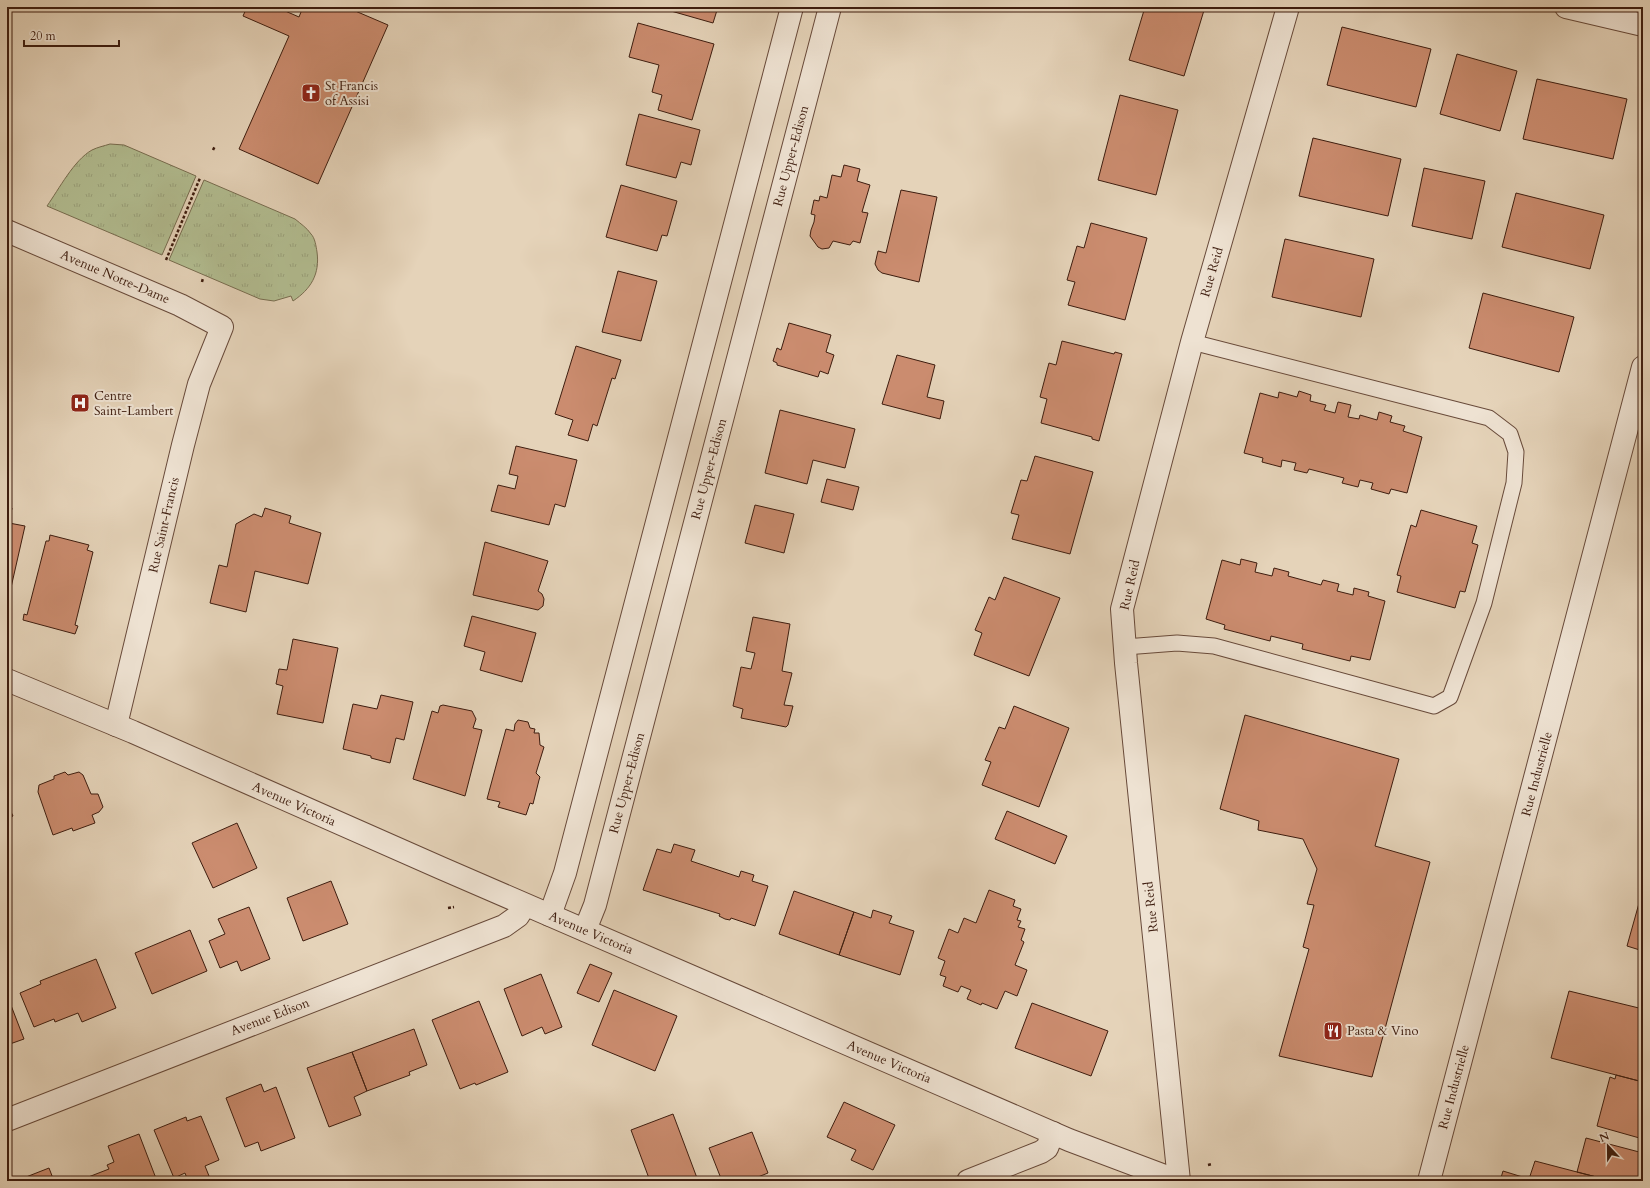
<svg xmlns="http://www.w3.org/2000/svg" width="1650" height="1188" viewBox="0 0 1650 1188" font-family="Cardo,serif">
  <defs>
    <pattern id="grass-tufts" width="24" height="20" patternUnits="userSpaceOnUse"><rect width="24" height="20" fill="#b2bd91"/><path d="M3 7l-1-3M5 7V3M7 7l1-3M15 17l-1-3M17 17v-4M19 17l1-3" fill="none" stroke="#9aa27c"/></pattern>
  </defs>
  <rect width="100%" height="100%" fill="#e5d3b9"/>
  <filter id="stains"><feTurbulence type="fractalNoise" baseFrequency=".005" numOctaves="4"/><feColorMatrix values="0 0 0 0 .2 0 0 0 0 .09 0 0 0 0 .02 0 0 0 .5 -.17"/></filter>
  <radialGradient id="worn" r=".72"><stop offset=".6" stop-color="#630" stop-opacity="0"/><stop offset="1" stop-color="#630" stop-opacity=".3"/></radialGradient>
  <path fill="url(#grass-tufts)" stroke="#786d50" d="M110 144 124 145 196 176 162 255 47 206C59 189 74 160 92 150 98 147 104 146 110 144Z
    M204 180 295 219C301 224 307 228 311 234 315 238 316 246 317 252 320 274 311 289 293 301L291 296 274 301 260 299 169 260Z"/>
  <path fill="#cb8c6f" stroke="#3e1d0f" d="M247 7H276L299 17 303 7H346L388 25 318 184 239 149 289 36 243 16Z
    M657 7H718L713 23Z
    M1145 7H1205L1184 76 1129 60Z
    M638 23 714 44 692 120 658 110 662 95 652 92 659 65 629 57Z
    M1342 27 1431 49 1416 107 1327 85Z
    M1457 54 1517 71 1500 131 1440 114Z
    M1537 79 1627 99 1613 159 1523 139Z
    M1120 95 1178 110 1156 195 1098 180Z
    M639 114 700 130 691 165 681 162 676 178 626 165Z
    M1313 138 1401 159 1388 216 1299 196Z
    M844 165 860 169 857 181 870 185 862 212 868 213 860 243 853 241 850 245 833 241 829 248 822 249 818 247 810 236 811 230 814 222 815 215 811 214 814 200 819 201 820 196 827 198 832 175 841 177Z
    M1424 168 1485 181 1472 239 1412 226Z
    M621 185 677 201 667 236 662 235 657 251 606 237Z
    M901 190 937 197 919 282 882 273 878 270 875 264 878 251 886 253Z
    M1516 193 1604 215 1590 269 1502 247Z
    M1091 223 1147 238 1125 320 1068 305 1075 282 1067 280 1077 246 1084 248Z
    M1285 239 1374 259 1361 317 1272 297Z
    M618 271 657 281 641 341 602 332Z
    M1483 293 1574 317 1559 372 1469 348Z
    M789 323 831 335 826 352 834 355 828 374 820 371 818 377 777 365V363L773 361 777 348 781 350Z
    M1062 341 1114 354 1115 352 1122 354 1099 441 1092 439V437L1041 423 1047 399 1040 397 1049 363 1056 365Z
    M576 346 621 360 615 379 612 378 597 426 593 424 588 441 568 435 573 420 555 414Z
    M897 355 935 365 927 397 944 401 940 419 882 404Z
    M1299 391 1311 395 1310 401 1326 405 1324 410 1335 413 1338 402 1351 405 1348 417 1359 419 1360 415 1377 420 1379 412 1392 416 1390 422 1405 426 1403 431 1422 437 1407 493 1391 489 1389 494 1371 489 1373 483 1360 480 1358 487 1342 483 1344 478 1309 469 1307 473 1294 470 1296 463 1282 460 1281 467 1262 462 1263 458 1244 453 1260 393 1278 398 1279 392 1297 397Z
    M780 410 855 429 845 468 813 460 807 484 765 473Z
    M516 446 577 460 565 507 555 504 549 525 491 511 498 485 515 489 518 476 509 474Z
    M1035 456 1093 472 1070 554 1012 539 1019 515 1011 513 1021 480 1027 481Z
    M827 479 859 487 853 510 821 502Z
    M755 505 794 514 784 553 745 543Z
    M7 507 12 508 9 523 25 526 10 592 7 591Z
    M265 508 291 516 289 523 321 533 308 584 255 571 246 612 210 603 219 565 227 567 236 524 254 514 262 517Z
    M1421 510 1477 526 1472 543 1478 545 1465 592 1460 591 1455 608 1397 592 1401 576 1397 575 1411 525 1416 527Z
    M50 535 89 545 87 550 93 552 75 625 78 626 75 634 23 620 24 614 27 615 46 541H49Z
    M485 542 548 561 538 591 542 594 544 599 543 606 538 610 473 595Z
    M1241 559 1257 563 1255 572 1272 576 1274 568 1289 572 1288 576 1321 585 1323 580 1339 584 1337 591 1353 595 1354 588 1369 592 1368 596 1385 601 1370 660 1351 656 1350 661 1302 649 1303 644 1271 636 1270 641 1224 629 1225 625 1206 619 1222 560 1240 565Z
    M1004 577 1060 598 1029 676 974 655 982 633 975 630 989 597 995 600Z
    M472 616 536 633 522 682 480 670 485 652 464 646Z
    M753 617 790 624 782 671 792 673 784 705 793 706 788 725 786 727 741 718 743 709 733 706 741 667 751 669 755 653 746 651Z
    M293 639 338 648 323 723 277 714 283 686 276 684 279 669 287 670Z
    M381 695 413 702 404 740 396 738 390 763 371 758V756L343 749 353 704 377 709Z
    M443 705 472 711 476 719 473 728 482 730 465 796 413 779 432 711 438 713 440 706Z
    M1014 706 1069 728 1039 807 982 785 991 762 985 760 999 727 1005 729Z
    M1245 715 1399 759 1375 846 1430 862 1372 1077 1279 1056 1309 949 1303 947 1314 905 1307 904 1317 869 1303 839 1258 830 1259 821 1220 809Z
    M518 720 528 722 530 728 535 729 534 733H539L540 745 544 747 536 773 540 777 539 780 533 804 530 803 526 815 498 807 500 802 487 799 506 729 514 731 515 724Z
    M65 772 68 775 79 772 83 775 91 794H98L103 807 99 812 92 815 95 823 73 831 72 828 53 835 38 792 39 785 54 779V776Z
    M7 804 13 816 7 819Z
    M1007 811 1067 836 1055 864 995 839Z
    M237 823 257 868 213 888 192 843Z
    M674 844 695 850 691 861 739 877 741 871 754 875 752 881 768 886 755 926 731 918 730 920 725 919 719 916 720 914 643 890 657 849 671 853Z
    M331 881 348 924 303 941 287 898Z
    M1643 889V951L1627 946Z
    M989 890 1015 900 1013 906 1021 909 1017 920 1021 921 1018 927 1025 929 1021 940 1024 942 1015 965 1027 970 1017 996 1005 991 997 1009 982 1003 981 1005 967 999 971 990 961 986 958 992 943 986 946 977 940 975 945 961 938 958 949 929 958 933 964 918 976 923Z
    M794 891 854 912 839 955 779 934Z
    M249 907 270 959 241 971 237 961 220 968 209 941 225 934 218 919Z
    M873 910 892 916 889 923 914 931 900 975 839 955 854 912 871 918Z
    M190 930 207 971 152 994 135 953Z
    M96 959 116 1008 82 1022 78 1013 55 1022 54 1019 34 1027 20 993 41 984 40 981Z
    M590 964 612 973 599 1002 577 993Z
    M541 974 562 1027 545 1034 542 1027 522 1036 504 989Z
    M614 990 677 1016 655 1071 592 1045Z
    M1569 991 1643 1009V1082L1551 1058Z
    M7 995 24 1039 7 1045Z
    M479 1001 508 1072 476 1085 475 1083 460 1089 432 1020Z
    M1032 1003 1108 1031 1091 1076 1015 1048Z
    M414 1029 427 1065 409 1072 410 1075 367 1091 352 1052Z
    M352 1052 367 1091 354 1097 361 1115 329 1127 307 1068Z
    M1616 1075 1643 1082V1139L1597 1126 1610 1077 1615 1079Z
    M261 1084 264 1092 276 1087 295 1138 261 1151 258 1142 245 1147 226 1098Z
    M844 1102 895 1125 873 1170 851 1160 856 1150 827 1137Z
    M673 1114 697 1178 687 1181H650L631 1130Z
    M201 1116 219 1160 205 1166 211 1181H188L185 1173 174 1178 154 1130 186 1117 187 1121Z
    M752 1132 768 1173 748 1181H722L709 1148Z
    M139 1134 157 1181H78L109 1169 107 1165 114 1162 108 1146Z
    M1586 1138 1643 1153V1181H1612L1577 1172Z
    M1535 1161 1577 1172 1612 1181H1500L1503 1171 1529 1179Z
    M49 1168 54 1181H22L21 1179Z"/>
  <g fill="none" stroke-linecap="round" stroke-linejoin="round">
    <g stroke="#684a3a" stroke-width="17">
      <path id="service" d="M1125 647 1177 643 1214 646 1434 706 1450 697 1484 603 1514 483 1516 452 1510 434 1489 418 1192 342"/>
    </g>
    <g stroke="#684a3a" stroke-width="24">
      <path id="minor" d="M1566 7 1643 25
        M7 231 180 305 222 327 199 384 183 445 116 725
        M550 915 565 873 792 7
        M585 930 595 905 830 7
        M7 1120 504 926 518 916 525 905
        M968 1181 1041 1152 1047 1148 1053 1133
        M1179 1181 1126 663 1122 609 1192 342 1288 7
        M1429 1181 1643 367"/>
    </g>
    <g stroke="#684a3a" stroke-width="24">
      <path id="tertiary" d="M7 680 133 732 441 868 1069 1140 1178 1181"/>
    </g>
    <path stroke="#3e1d0f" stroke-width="2.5" stroke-dasharray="3 2" stroke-linecap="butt" d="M213 150 215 146
      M166 260 200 178
      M202 282 203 278
      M448 908 454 907
      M1208 1165 1212 1164"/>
    <use href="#service" stroke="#eee2d2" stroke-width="15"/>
    <use href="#minor" stroke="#eee2d2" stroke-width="22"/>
    <use href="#tertiary" stroke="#eee2d2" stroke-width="22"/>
  </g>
  <defs>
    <g id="church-square" transform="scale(1)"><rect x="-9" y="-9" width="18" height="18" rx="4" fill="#8f2418" stroke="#eee2d2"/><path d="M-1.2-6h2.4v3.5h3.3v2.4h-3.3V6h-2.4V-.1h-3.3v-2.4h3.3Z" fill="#fff"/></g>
    <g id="hospital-square" transform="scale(1)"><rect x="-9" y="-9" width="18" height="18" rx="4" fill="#8f2418" stroke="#eee2d2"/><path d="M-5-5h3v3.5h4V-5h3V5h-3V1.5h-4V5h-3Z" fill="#fff"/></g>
    <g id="restaurant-square" transform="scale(1)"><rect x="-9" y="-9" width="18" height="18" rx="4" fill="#8f2418" stroke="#eee2d2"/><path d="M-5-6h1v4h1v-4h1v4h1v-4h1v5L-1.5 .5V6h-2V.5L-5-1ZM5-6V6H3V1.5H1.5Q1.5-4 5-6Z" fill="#fff"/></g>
  </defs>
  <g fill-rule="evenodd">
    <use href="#church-square" x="311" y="93"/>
    <use href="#hospital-square" x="80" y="403"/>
    <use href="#restaurant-square" x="1333" y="1031"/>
  </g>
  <g text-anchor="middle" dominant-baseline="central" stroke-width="4" stroke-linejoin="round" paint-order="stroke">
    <g font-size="13" fill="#3e1d0f" stroke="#eee2d2" text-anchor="start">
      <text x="325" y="86">St Francis<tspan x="325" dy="15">of Assisi</tspan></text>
      <text x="94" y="396">Centre<tspan x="94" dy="15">Saint-Lambert</tspan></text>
      <text x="1347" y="1031">Pasta &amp; Vino</text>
    </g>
    <g font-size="13" fill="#3e1d0f" stroke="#eee2d2">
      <text transform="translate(791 156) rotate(-75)">Rue Upper-Edison</text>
      <text transform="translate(1212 272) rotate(-74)">Rue Reid</text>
      <text transform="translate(115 277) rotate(23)">Avenue Notre-Dame</text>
      <text transform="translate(709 469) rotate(-75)">Rue Upper-Edison</text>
      <text transform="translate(164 525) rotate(-77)">Rue Saint-Francis</text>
      <text transform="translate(1130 585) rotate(-77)">Rue Reid</text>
      <text transform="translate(1537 774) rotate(-75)">Rue Industrielle</text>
      <text transform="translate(627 783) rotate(-75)">Rue Upper-Edison</text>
      <text transform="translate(294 804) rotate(24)">Avenue Victoria</text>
      <text transform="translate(1151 907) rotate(-96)">Rue Reid</text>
      <text transform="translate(591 933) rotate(23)">Avenue Victoria</text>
      <text transform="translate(270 1017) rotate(-21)">Avenue Edison</text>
      <text transform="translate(889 1062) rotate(23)">Avenue Victoria</text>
      <text transform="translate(1454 1087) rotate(-75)">Rue Industrielle</text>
    </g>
  </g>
  <rect width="1650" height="1188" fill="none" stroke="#e5d3b9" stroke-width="24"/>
  <rect x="8" y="8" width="1634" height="1172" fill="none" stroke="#3e1d0f" stroke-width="2"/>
  <rect x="12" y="12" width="1626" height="1164" fill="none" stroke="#3e1d0f"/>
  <g transform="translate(1608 1146) rotate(338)" stroke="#eee2d2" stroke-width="3" paint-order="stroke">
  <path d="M0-3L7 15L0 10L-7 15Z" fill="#3e1d0f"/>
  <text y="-6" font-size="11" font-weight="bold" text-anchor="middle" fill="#3e1d0f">N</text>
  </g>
  <path d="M24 40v6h95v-6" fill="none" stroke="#3e1d0f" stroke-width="2"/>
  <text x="30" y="40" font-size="12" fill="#3e1d0f" stroke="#eee2d2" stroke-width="3" paint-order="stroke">20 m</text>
  <rect width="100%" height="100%" filter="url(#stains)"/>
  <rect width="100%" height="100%" fill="url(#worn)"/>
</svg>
